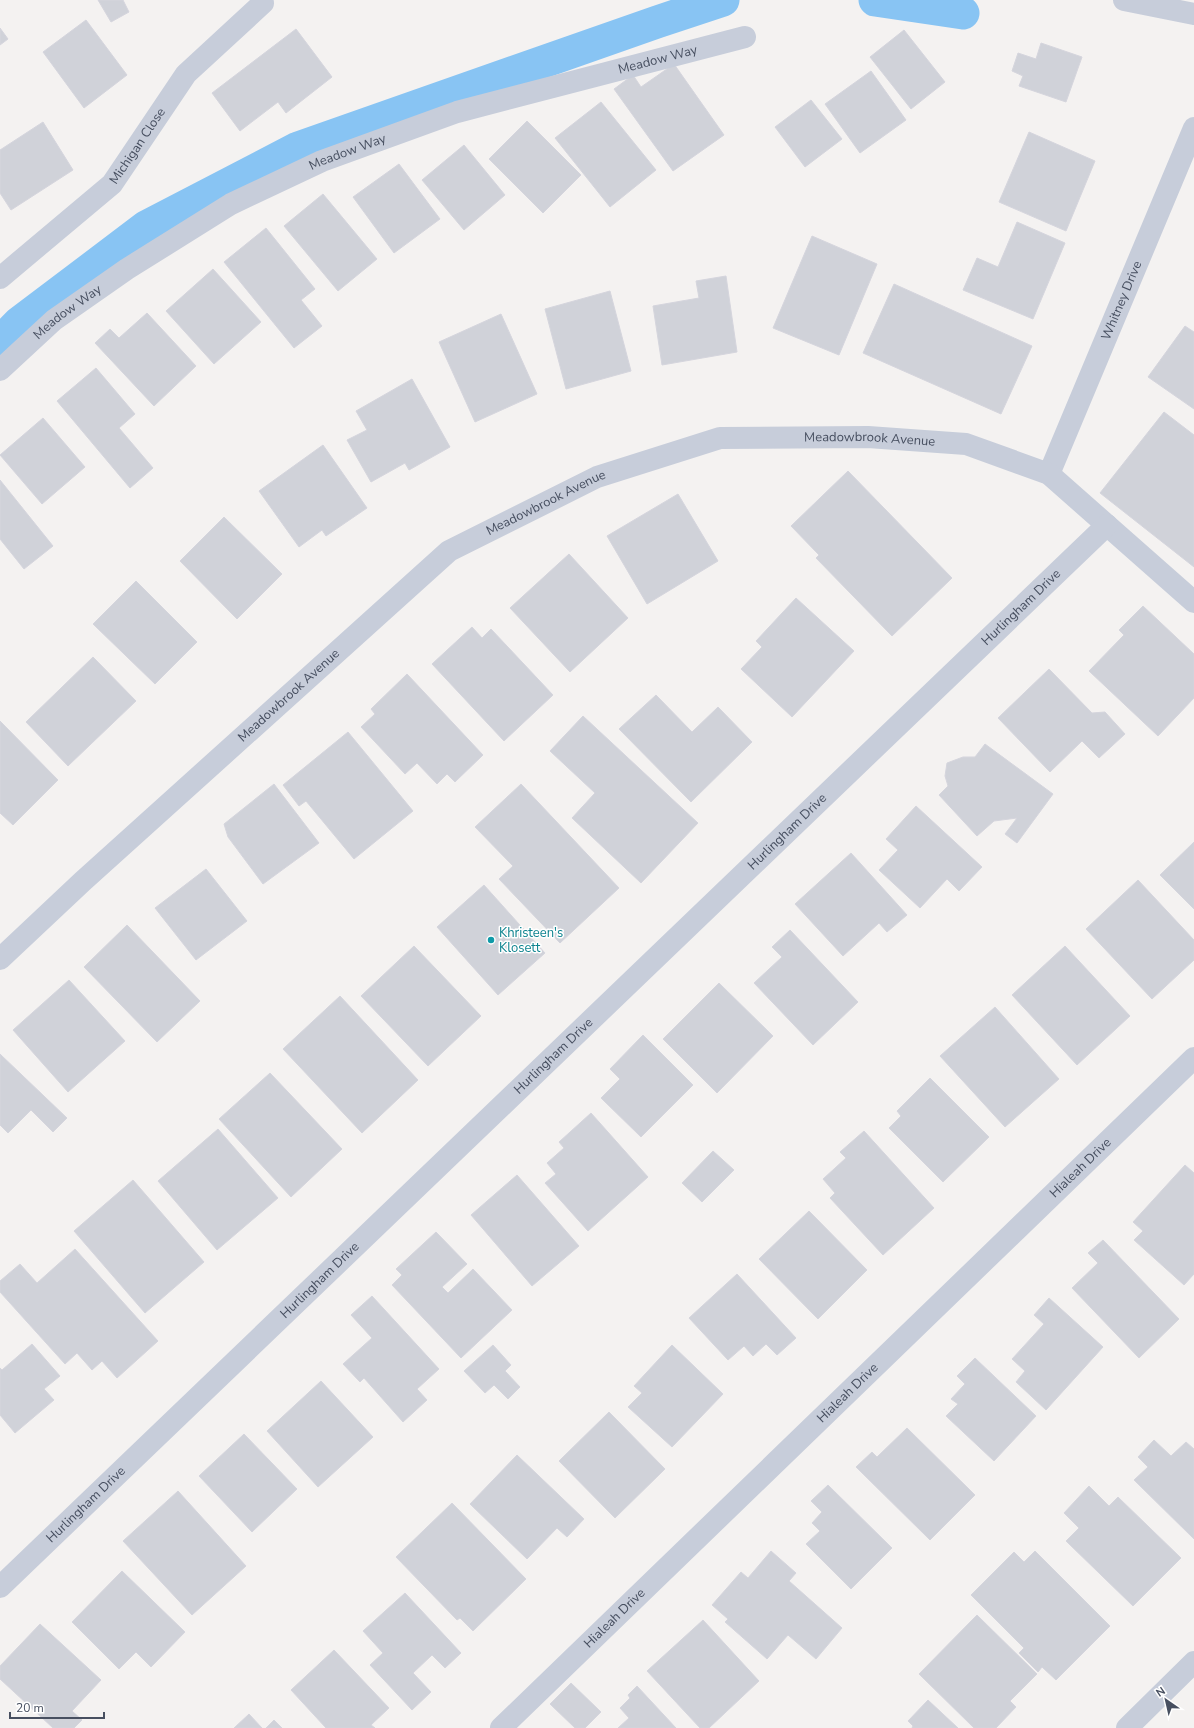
<svg xmlns="http://www.w3.org/2000/svg" width="1194" height="1728" viewBox="0 0 1194 1728" font-family="'Nunito Sans',sans-serif">
  <rect width="100%" height="100%" fill="#f4f2f1"/>
  <g fill="none" stroke-linecap="round" stroke-linejoin="round">
    <path stroke="#88c4f3" stroke-width="33" d="M875 0 963 13
      M0 342 19 323 146 227 298 148 657 22 723 0"/>
  </g>
  <path fill="#d0d2d9" stroke="#d5d5dd" d="M98 0H123L129 12 111 22Z
    M86 20 127 75 84 108 43 52Z
    M0 28 8 39 0 45Z
    M296 29 332 77 286 113 278 102 240 131 212 93Z
    M904 30 945 82 911 109 870 57Z
    M1041 43 1082 57 1066 102 1019 86 1023 76 1012 71 1018 53 1036 59Z
    M674 64 724 135 673 171 614 89 633 75 641 87Z
    M871 71 906 120 860 153 825 104Z
    M811 100 842 139 805 167 775 127Z
    M601 102 656 170 610 207 555 138Z
    M527 121 581 175 543 213 489 159Z
    M43 122 73 170 11 210 0 193V150Z
    M1029 132 1095 161 1066 231 999 202Z
    M464 145 505 195 464 230 422 180Z
    M399 164 440 219 394 253 353 197Z
    M323 194 377 259 338 291 284 226Z
    M1017 222 1065 243 1033 319 963 290 977 258 998 267Z
    M266 228 315 289 301 300 322 326 294 348 224 262Z
    M812 236 877 264 839 355 773 328Z
    M213 269 261 322 214 364 166 311Z
    M726 276 737 352 662 365 653 306 699 298 696 281Z
    M894 284 1032 346 1001 414 863 353Z
    M610 291 631 371 566 389 545 309Z
    M147 313 196 366 154 406 95 343 110 329 119 338Z
    M501 314 537 394 475 422 439 342Z
    M1185 326 1194 332V409L1148 377Z
    M96 368 135 414 119 428 153 468 130 488 57 401Z
    M412 379 450 447 409 470 405 463 371 482 347 440 367 430 356 411Z
    M1164 412 1194 435V567L1100 493Z
    M43 418 85 467 42 504 0 455Z
    M323 445 367 508 326 536 322 530 299 547 259 491Z
    M848 471 952 578 892 636 816 558 819 555 791 526Z
    M0 480 53 546 24 569 0 539Z
    M678 494 718 561 647 604 607 536Z
    M224 517 282 574 237 619 180 561Z
    M569 554 628 618 570 672 510 608Z
    M136 581 197 642 155 684 93 624Z
    M796 598 854 651 792 717 741 669 762 647 756 641Z
    M1143 606 1194 654V698L1158 736 1089 671 1124 635 1119 630Z
    M472 627 482 638 491 629 553 695 504 741 432 664Z
    M93 657 136 701 68 766 26 722Z
    M1049 669 1092 713 1105 712 1125 734 1099 758 1082 741 1050 772 998 718Z
    M407 674 483 755 455 782 447 774 437 784 417 763 405 774 361 727 375 714 371 709Z
    M656 695 692 732 718 707 752 742 691 802 619 729Z
    M583 716 698 823 641 883 572 818 595 793 550 751Z
    M0 721 58 780 13 825 0 813Z
    M348 732 413 811 354 859 306 801 299 806 283 785Z
    M985 744 1053 794 1017 843 1005 834 1017 818 994 821 977 836 939 795 948 786 945 776 947 763 963 757H975Z
    M274 784 319 843 263 884 228 837 224 824Z
    M521 784 619 888 560 943 499 879 513 866 475 827Z
    M916 806 982 867 959 891 947 879 920 908 879 870 898 850 886 839Z
    M1194 842V909L1160 875Z
    M851 853 907 915 887 932 879 923 843 956 795 904Z
    M206 869 247 921 196 960 155 908Z
    M1138 880 1194 940V960L1152 999 1086 929Z
    M484 885 545 953 498 995 437 927Z
    M127 925 200 1001 157 1042 84 967Z
    M790 930 858 1002 813 1045 754 983 782 957 772 947Z
    M414 946 481 1016 428 1066 361 996Z
    M1065 946 1130 1016 1077 1065 1012 995Z
    M69 980 125 1041 68 1092 13 1030Z
    M719 983 773 1036 717 1093 663 1039Z
    M340 996 418 1080 362 1133 283 1049Z
    M995 1007 1059 1079 1005 1127 940 1056Z
    M643 1035 693 1085 641 1137 601 1098 620 1079 610 1069Z
    M0 1054 67 1118 53 1132 31 1110 8 1133 0 1125Z
    M270 1073 342 1149 291 1197 219 1119Z
    M930 1078 989 1137 943 1182 889 1128 901 1116 897 1111Z
    M591 1113 648 1177 588 1231 545 1183 556 1174 547 1163 564 1148 559 1142Z
    M218 1129 278 1198 217 1250 158 1181Z
    M864 1131 934 1208 883 1255 830 1198 835 1193 823 1179 846 1158 840 1152Z
    M713 1151 734 1170 702 1202 682 1183Z
    M1185 1165 1194 1173V1274L1184 1285 1134 1240 1143 1231 1133 1222Z
    M517 1175 579 1246 532 1286 471 1215Z
    M133 1180 204 1262 145 1313 74 1231Z
    M809 1211 867 1270 818 1319 759 1259Z
    M436 1232 467 1264 442 1287 448 1293 473 1269 512 1310 461 1358 392 1285 402 1275 396 1269Z
    M1103 1240 1179 1319 1139 1358 1072 1288 1098 1263 1088 1253Z
    M75 1249 158 1341 117 1378 102 1361 92 1370 77 1353 65 1364 0 1292V1281L20 1264 37 1283Z
    M737 1274 796 1338 777 1355 766 1344 753 1356 744 1346 728 1360 689 1318Z
    M372 1296 439 1369 417 1389 427 1400 403 1422 364 1378 360 1382 343 1364 372 1338 351 1315Z
    M1049 1298 1103 1347 1046 1410 1016 1382 1025 1371 1012 1359 1044 1324 1034 1315Z
    M32 1344 60 1376 44 1389 54 1400 15 1433 0 1415V1368L2 1370Z
    M493 1345 511 1365 505 1371 520 1387 508 1399 494 1385 485 1393 464 1371Z
    M672 1345 723 1394 672 1447 628 1407 642 1393 634 1386Z
    M975 1358 1036 1416 994 1461 946 1416 958 1404 951 1399 965 1384 957 1376Z
    M321 1381 373 1437 318 1487 267 1431Z
    M609 1412 665 1469 615 1518 559 1461Z
    M907 1428 975 1495 930 1540 856 1467 872 1452 877 1457Z
    M244 1434 297 1489 252 1532 199 1476Z
    M1154 1440 1171 1456 1186 1442 1194 1449V1539L1134 1480 1148 1467 1138 1457Z
    M517 1455 584 1519 567 1537 557 1528 527 1559 470 1504Z
    M828 1485 892 1548 851 1589 806 1544 820 1531 812 1523 822 1512 811 1501Z
    M1089 1486 1109 1506 1118 1497 1181 1558 1133 1606 1066 1541 1079 1528 1064 1513Z
    M178 1491 246 1566 192 1615 123 1541Z
    M452 1503 526 1579 473 1631 460 1618 457 1620 396 1557Z
    M771 1551 796 1573 789 1581 842 1628 816 1659 788 1635 767 1659 725 1622 728 1619 712 1605 741 1572 748 1578Z
    M1035 1551 1110 1626 1056 1680 1042 1667 1038 1672 1019 1653 1024 1648 971 1595 1014 1552 1024 1562Z
    M122 1571 185 1632 151 1667 136 1652 119 1669 72 1622Z
    M405 1593 461 1653 445 1668 432 1655 413 1673 431 1692 412 1710 370 1665 383 1653 363 1631Z
    M977 1615 1037 1674 1010 1701 1016 1707 996 1728H974L919 1674Z
    M703 1620 759 1681 709 1728H700L647 1671Z
    M40 1624 101 1680 72 1711 82 1720 74 1728H53L0 1679V1666Z
    M334 1650 389 1708 371 1725 375 1728H326L291 1690Z
    M571 1683 601 1712 585 1728H575L550 1704Z
    M637 1686 676 1728H618L629 1718 620 1708 630 1698 628 1695Z
    M928 1700 958 1728H912L913 1726 908 1721Z
    M249 1714 262 1728H234Z
    M274 1720 282 1728H266Z"/>
  <g fill="none" stroke-linecap="round" stroke-linejoin="round">
    <g stroke="#c7cdda" stroke-width="22">
      <path d="M1124 0 1194 14"/>
      <path id="s1" d="M0 278 112 184 186 74 263 3"/>
      <path id="s2" d="M0 370 54 320 127 269 231 204 322 161 457 112 745 37"/>
      <path id="s3" d="M1049 474 1194 128"/>
      <path id="s4" d="M0 959 83 881 449 551 597 477 720 438 868 437 966 444 1049 474 1194 602"/>
      <path id="s5" d="M0 1587 1107 525"/>
      <path id="s6" d="M501 1728 1194 1058"/>
      <path d="M1127 1728 1194 1662"/>
    </g>
  </g>
  <circle fill="#0f9aa8" stroke="#fff" stroke-width="1.5" cx="491" cy="940" r="4"/>
  <g text-anchor="middle" dominant-baseline="central" stroke-width="3" stroke-linejoin="round" paint-order="stroke">
    <g font-size="13" fill="#474f60" stroke="#fff">
      <text stroke="none"><textPath href="#s2" startOffset="737">Meadow Way</textPath></text>
      <text stroke="none"><textPath href="#s1" startOffset="192">Michigan Close</textPath></text>
      <text stroke="none"><textPath href="#s2" startOffset="413">Meadow Way</textPath></text>
      <text stroke="none"><textPath href="#s3" startOffset="188">Whitney Drive</textPath></text>
      <text stroke="none"><textPath href="#s2" startOffset="89">Meadow Way</textPath></text>
      <text stroke="none"><textPath href="#s4" startOffset="1051">Meadowbrook Avenue</textPath></text>
      <text stroke="none"><textPath href="#s4" startOffset="715">Meadowbrook Avenue</textPath></text>
      <text stroke="none"><textPath href="#s5" startOffset="1415">Hurlingham Drive</textPath></text>
      <text stroke="none"><textPath href="#s4" startOffset="391">Meadowbrook Avenue</textPath></text>
      <text stroke="none"><textPath href="#s5" startOffset="1091">Hurlingham Drive</textPath></text>
      <text stroke="none"><textPath href="#s5" startOffset="767">Hurlingham Drive</textPath></text>
      <text stroke="none"><textPath href="#s6" startOffset="806">Hialeah Drive</textPath></text>
      <text stroke="none"><textPath href="#s5" startOffset="443">Hurlingham Drive</textPath></text>
      <text stroke="none"><textPath href="#s6" startOffset="482">Hialeah Drive</textPath></text>
      <text stroke="none"><textPath href="#s5" startOffset="119">Hurlingham Drive</textPath></text>
      <text stroke="none"><textPath href="#s6" startOffset="158">Hialeah Drive</textPath></text>
    </g>
    <g font-size="13" fill="#0d838f" stroke="#fff" text-anchor="start">
      <text x="499" y="933">Khristeen's<tspan x="499" dy="15">Klosett</tspan></text>
    </g>
  </g>
  <g transform="translate(1166 1700) rotate(326)" stroke="#ffffff" stroke-width="3" paint-order="stroke">
  <path d="M0-3L7 15L0 10L-7 15Z" fill="#474f60"/>
  <text y="-6" font-size="11" font-weight="bold" text-anchor="middle" fill="#474f60">N</text>
  </g>
  <path d="M10 1712v6h94v-6" fill="none" stroke="#474f60" stroke-width="2"/>
  <text x="16" y="1712" font-size="12" fill="#474f60" stroke="#ffffff" stroke-width="3" paint-order="stroke">20 m</text>
</svg>
